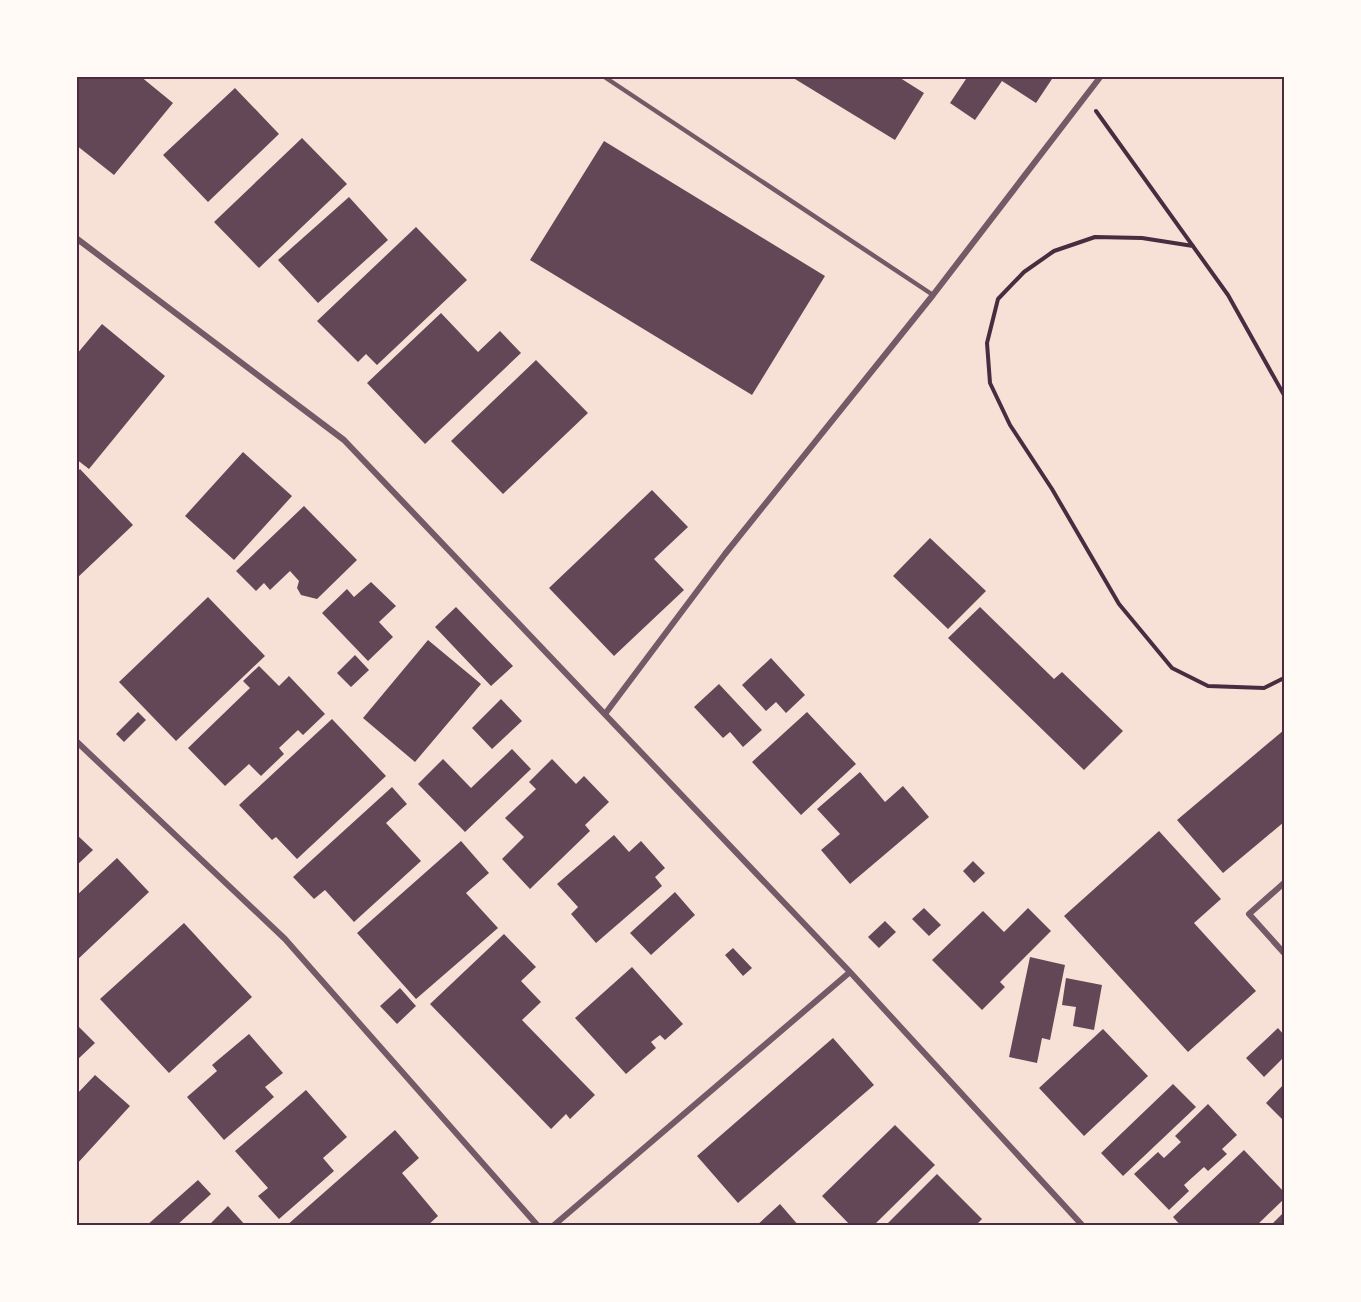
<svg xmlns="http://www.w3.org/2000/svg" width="1361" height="1302" viewBox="0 0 1361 1302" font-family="'Roboto Condensed',sans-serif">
  <rect width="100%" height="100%" fill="#f7e1d7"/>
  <path fill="#644757" d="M76 76H140L173 103 114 175 76 145Z
    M790 76H897L924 93 895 140Z
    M968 76H1054L1036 103 1002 81 975 120 950 103Z
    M235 88 279 134 208 202 163 155Z
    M302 138 347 184 259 268 214 222Z
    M604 141 825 276 752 395 530 260Z
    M349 197 388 240 318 303 278 260Z
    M416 227 467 280 377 365 366 354 358 362 317 321Z
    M441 313 478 352 500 331 521 353 425 444 367 383Z
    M102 324 165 376 89 469 76 459V355Z
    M536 360 588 413 503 494 451 441Z
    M243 452 292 496 234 560 185 516Z
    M80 469 133 525 76 579V473Z
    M652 490 688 527 654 559 684 590 614 656 549 588Z
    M304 506 357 560 317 599 301 595 297 588 299 581 290 571 270 590 264 583 256 591 236 571Z
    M930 538 986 591 948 629 893 576Z
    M371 582 396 606 379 622 393 637 368 661 322 613 347 589 354 597Z
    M208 597 265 656 176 741 119 682Z
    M456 607 513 666 491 686 435 627Z
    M980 607 1054 679 1062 672 1123 731 1084 770 948 638Z
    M428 640 481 684 415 762 363 718Z
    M355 655 369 670 351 687 337 673Z
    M771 658 805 695 786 713 776 702 766 711 742 685Z
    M259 666 279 686 289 676 325 714 303 735 298 730 279 748 284 754 261 776 249 764 225 786 188 748 250 688 243 681Z
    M719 684 762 730 743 747 730 732 723 738 694 707Z
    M501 699 522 721 492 749 472 728Z
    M138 712 146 720 124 742 116 734Z
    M807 712 856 764 801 815 752 762Z
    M332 719 386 776 297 859 276 837 272 840 239 805Z
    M1284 730V822L1223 873 1177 820Z
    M512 749 531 769 465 832 418 784 443 759 471 788Z
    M552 759 576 784 584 776 609 802 585 825 590 831 530 889 502 859 524 837 505 818 536 789 529 782Z
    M860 772 885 802 903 786 929 817 850 884 821 850 840 834 817 809Z
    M392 787 407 804 386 823 421 861 354 922 325 890 314 899 293 877Z
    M1159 831 1221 899 1194 923 1256 991 1188 1052 1064 916Z
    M76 834 93 850 76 866Z
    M614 835 629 852 641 841 665 868 655 877 662 886 596 943 571 914 578 907 557 884Z
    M461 841 489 873 466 893 498 928 416 999 357 933Z
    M117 858 149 892 76 961V896Z
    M973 861 985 873 974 883 963 871Z
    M675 892 695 915 651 955 630 933Z
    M924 908 941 925 929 936 912 919Z
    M1028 908 1051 931 1000 982 1005 987 982 1010 932 960 983 911 1004 932Z
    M885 921 896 932 879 948 868 937Z
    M184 923 252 997 169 1073 100 999Z
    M504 934 536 967 521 981 541 1002 522 1020 595 1095 570 1119 566 1114 551 1129 430 1004Z
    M733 948 752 968 743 976 725 955Z
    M1030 957 1065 965 1050 1040 1042 1038 1037 1063 1009 1057Z
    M632 967 683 1024 665 1040 660 1035 651 1042 656 1048 626 1074 575 1018Z
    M1066 978 1102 985 1094 1030 1073 1026 1076 1007 1062 1005Z
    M400 988 416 1006 397 1024 380 1006Z
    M76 1024 95 1043 76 1061Z
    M1278 1028 1284 1035V1057L1264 1077 1246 1058Z
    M1103 1029 1148 1076 1084 1136 1039 1088Z
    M249 1034 283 1073 265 1087 274 1097 224 1140 187 1097 217 1071 212 1065Z
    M833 1038 874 1085 738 1203 697 1156Z
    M95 1075 130 1106 76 1165V1095Z
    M1173 1084 1196 1107 1123 1176 1101 1153Z
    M1284 1084V1121L1266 1103Z
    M306 1090 347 1137 323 1158 334 1171 279 1219 258 1196 268 1188 235 1151Z
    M1208 1104 1237 1135 1222 1149 1227 1154 1208 1171 1204 1167 1184 1185 1189 1191 1169 1210 1134 1174 1158 1152 1164 1158 1181 1142 1175 1136Z
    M895 1125 935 1165 873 1226H851L822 1196Z
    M395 1130 419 1158 402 1173 438 1216 427 1226H286Z
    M1244 1150 1284 1192V1199L1256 1226H1181L1173 1217Z
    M937 1174 982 1219 975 1226H885Z
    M198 1180 211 1194 176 1226H146Z
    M780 1204 799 1226H756Z
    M228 1206 246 1226H208Z
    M1284 1212V1226H1270Z"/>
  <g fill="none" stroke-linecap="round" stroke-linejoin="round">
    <path stroke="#4a2c40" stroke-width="4" d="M1096 111 1228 295 1284 395
      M1193 246 1142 238 1095 237 1054 251 1024 272 998 299 987 343 990 383 1010 425 1052 489 1119 604 1172 668 1208 686 1264 688 1284 678"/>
    <path stroke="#755966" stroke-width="4.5" d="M603 76 933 295"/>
    <path stroke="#755966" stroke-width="6" d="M76 238 344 440 850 972 1083 1226
      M605 714 725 554 933 295 1101 76
      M76 741 285 939 538 1226
      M1284 883 1249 914 1284 953
      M553 1226 850 972"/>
  </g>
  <rect width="1361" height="1302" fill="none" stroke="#fffaf5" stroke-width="156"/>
  <rect x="78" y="78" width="1205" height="1146" fill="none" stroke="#4a2c40" stroke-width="2"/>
</svg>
